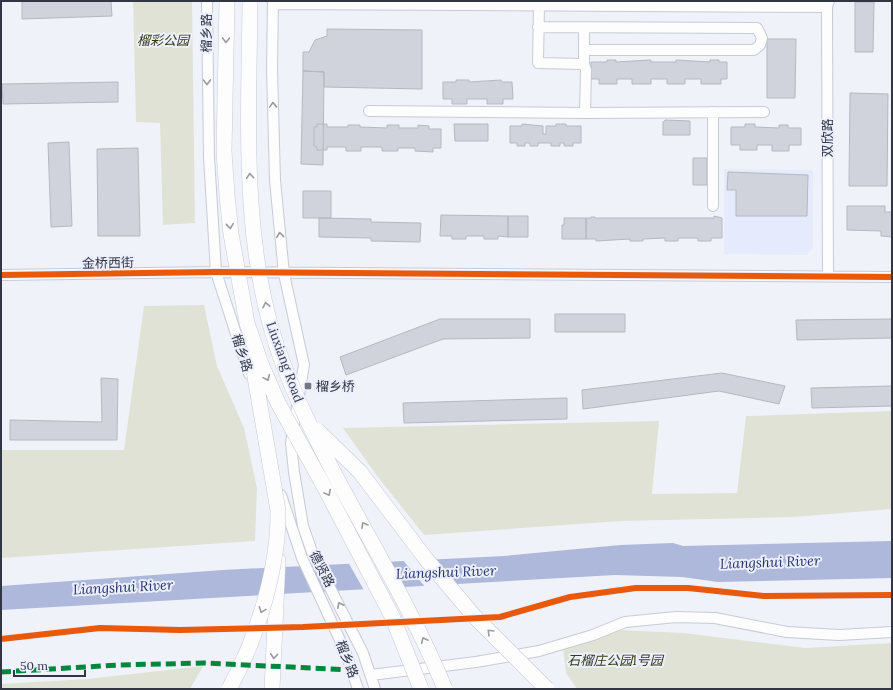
<svg xmlns="http://www.w3.org/2000/svg" width="893" height="690" viewBox="0 0 893 690" font-family="Lora,'Noto Sans SC',serif">
  <rect width="100%" height="100%" fill="#f0f2fa"/>
  <path fill="#e5ebfc" d="M724 169 813 170V248L807 255 724 254Z"/>
  <path fill="#e0e2d5" d="M133 1H192L195 223 163 225 160 123 136 122Z
    M204 305 217 366 244 428 257 488 255 541 1 558V450H124L144 306Z
    M892 411V509L793 517 621 521 424 535 378 477 343 428 659 421 652 494 737 493 746 416Z
    M596 629 684 633 805 648 892 643V689H577L566 673 563 647Z
    M203 666 190 689H1V684L88 679Z"/>
  <path fill="#adb8da" d="M892 541V578L718 582 682 577 615 575 1 610V586L223 570 504 556 620 545 673 543 683 546Z"/>
  <path fill="#f0f2fa" d="M415 558 441 587 426 588 402 559Z
    M388 560 404 589 365 592 348 562Z"/>
  <path fill="#d0d3dc" stroke="#b5b8c1" d="M22 1H111L112 16 22 19Z
    M855 2H874L873 52H855Z
    M327 29 422 30V89L324 87V72L303 71V52H309L315 40 327 36Z
    M767 39H796L795 98H767Z
    M607 60H616V62L651 60V62H676V60L710 62V60H719V62H727V79H721V84H701V79H685V84H667V79H651V84H632V79H617V84H599V79H591V62H607Z
    M303 71 324 72 323 165 301 164Z
    M456 80H469V82L501 80 502 82H512L513 99H503V104H487V99H467V104H452V99H443V82H456Z
    M118 82V102L3 104 2 84Z
    M850 93 888 94 887 186H849Z
    M665 120 690 121V135H663V122Z
    M317 124H327V127H348V125H360V127L387 128V125H399V128H418V125L429 126V129H441V148H433V152L415 151V148H398V151H382V147H361V151H346V147H327V150H317V147L314 146V127H317Z
    M454 124H488V141H455Z
    M522 124 543 126V134H546V126H556V124H566V126H581V143H573V146H564V143H560V146H551V143H538V146H530V143H525V146H517V143H510V126H522Z
    M745 124H755V127L779 128V125H788V128H801V145H789V151H772V145H757V150H740V145H731V127H745Z
    M69 142 72 226 51 227 48 143Z
    M138 148 140 236H98L97 149Z
    M693 158H707V185H693Z
    M728 172 808 175 807 216H736V190H727Z
    M303 191H331V218H303Z
    M847 206H885V212H892V237L881 236V231L847 230Z
    M441 215 508 216V237L498 236V239H484V236H466V239H452V236H440Z
    M508 216H528V237H508Z
    M714 216 722 218V238H711V241H698V238H678V241H665V238L643 239V241H630V239L596 241V239H586V218H591V217H595V218H714Z
    M319 218 371 219V222L421 223 420 242 371 241V238L319 237Z
    M564 218H586V239H562V225H564Z
    M555 314H625V332H555Z
    M440 319H530V338L443 339 346 375 340 357Z
    M892 319V338L797 340 796 320Z
    M722 373 785 386 779 404 719 391 583 409 582 390Z
    M101 378 118 379 117 440H10V420L102 422Z
    M892 386V406L812 408 811 388Z
    M567 398V419L404 423 403 403Z"/>
  <g fill="none" stroke-linecap="round" stroke-linejoin="round">
    <g stroke="#c8cad4" stroke-width="12">
      <path id="minor" d="M207 1 209 157 216 272 249 374
        M273 1 272 69 275 180 284 274 304 365 291 443 294 472 303 526 312 552 363 653 375 689
        M273 4 827 7
        M539 5 538 63 584 64
        M538 27 757 28 762 38 760 45 754 50H584
        M584 27V64L586 70 585 113 764 112
        M369 111 585 113
        M713 112V206
        M1 275 216 272 892 277
        M828 276 827 7 829 1
        M281 495 302 558 345 651 358 689
        M371 675 476 662 539 651 593 635 625 622 676 617 715 618 787 632 839 635 892 632"/>
    </g>
    <g stroke="#c8cad4" stroke-width="16">
      <path id="highway" d="M272 689 278 560"/>
    </g>
    <use href="#minor" stroke="#fdfdfe" stroke-width="10"/>
    <use href="#highway" stroke="#fdfdfe" stroke-width="15"/>
    <g stroke="#c8cad4" stroke-width="16" stroke-linecap="butt">
      <path id="highway-bridge" d="M227 1 224 151 227 195 231 234 247 323 261 364 278 403 326 490 392 616 421 689
        M250 1C249 119 240 249 282 361 325 475 399 576 445 689
        M317 430 360 472 426 559 474 616 547 689
        M229 689C257 639 279 567 278 510L251 354"/>
    </g>
    <use href="#highway-bridge" stroke="#fdfdfe" stroke-width="15"/>
    <path stroke="#00873e" stroke-width="5" stroke-dasharray="10 5" stroke-linecap="butt" d="M1 672 119 665 204 663 353 670"/>
    <g stroke="#ecf0fe" stroke-width="8">
      <path id="cycleway" d="M1 275 216 272 892 277
        M1 639 100 628 180 630 303 627 500 617 570 597 636 588H688L764 596 892 595"/>
    </g>
    <use href="#cycleway" stroke="#e8590c" stroke-width="6"/>
  </g>
  <defs><path id="oneway-chevron" d="M-2-3.5L2.5 0L-2 3.5" fill="none" stroke-width="1.6" stroke-linecap="round" stroke-linejoin="round"/></defs>
  <g stroke="#989aa0">
    <use href="#oneway-chevron" transform="translate(226 40) rotate(91)"/>
    <use href="#oneway-chevron" transform="translate(207 82) rotate(89)"/>
    <use href="#oneway-chevron" transform="translate(273 105) rotate(-92)"/>
    <use href="#oneway-chevron" transform="translate(250 176) rotate(-94)"/>
    <use href="#oneway-chevron" transform="translate(230 226) rotate(84)"/>
    <use href="#oneway-chevron" transform="translate(280 235) rotate(-96)"/>
    <use href="#oneway-chevron" transform="translate(266 305) rotate(-102)"/>
    <use href="#oneway-chevron" transform="translate(267 378) rotate(66)"/>
    <use href="#oneway-chevron" transform="translate(328 493) rotate(62)"/>
    <use href="#oneway-chevron" transform="translate(364 525) rotate(-119)"/>
    <use href="#oneway-chevron" transform="translate(340 605) rotate(-116)"/>
    <use href="#oneway-chevron" transform="translate(262 610) rotate(111)"/>
    <use href="#oneway-chevron" transform="translate(490 632) rotate(-135)"/>
    <use href="#oneway-chevron" transform="translate(424 640) rotate(-116)"/>
    <use href="#oneway-chevron" transform="translate(274 656) rotate(94)"/>
  </g>
  <rect fill="#747883" stroke="#ecf0fe" stroke-width="1.5" x="304" y="382" width="8" height="8" rx="2"/>
  <g text-anchor="middle" dominant-baseline="central" stroke-width="4" stroke-linejoin="round" paint-order="stroke">
    <g font-size="13" fill="#323643" stroke="#ecf0fe">
      <text transform="translate(206 33) rotate(-90)">榴乡路</text>
      <text transform="translate(827 138) rotate(-90)">双欣路</text>
      <text transform="translate(108 263) rotate(-1)">金桥西街</text>
      <text transform="translate(242 353) rotate(72)">榴乡路</text>
      <text transform="translate(285 362) rotate(70)">Liuxiang Road</text>
      <text transform="translate(322 569) rotate(63)">德贤路</text>
      <text transform="translate(347 659) rotate(69)">榴乡路</text>
    </g>
    <g font-size="13" font-style="italic" fill="#35370f" stroke="#ecf0fe">
      <text x="163" y="40">榴彩公园</text>
      <text x="615" y="660">石榴庄公园1号园</text>
    </g>
    <g font-size="13" fill="#323643" stroke="#ecf0fe" text-anchor="start">
      <text x="316" y="386">榴乡桥</text>
    </g>
    <g font-size="14" font-style="italic" fill="#243068" stroke="#ecf0fe">
      <text transform="translate(770 562) rotate(-2)">Liangshui River</text>
      <text transform="translate(446 572) rotate(-2)">Liangshui River</text>
      <text transform="translate(123 587) rotate(-3)">Liangshui River</text>
    </g>
  </g>
  <rect width="893" height="690" fill="none" stroke="#323643" stroke-width="4"/>
  <path d="M14 670v6h71v-6" fill="none" stroke="#323643" stroke-width="2"/>
  <text x="20" y="670" font-size="12" fill="#323643" stroke="#ecf0fe" stroke-width="3" paint-order="stroke">50 m</text>
</svg>
